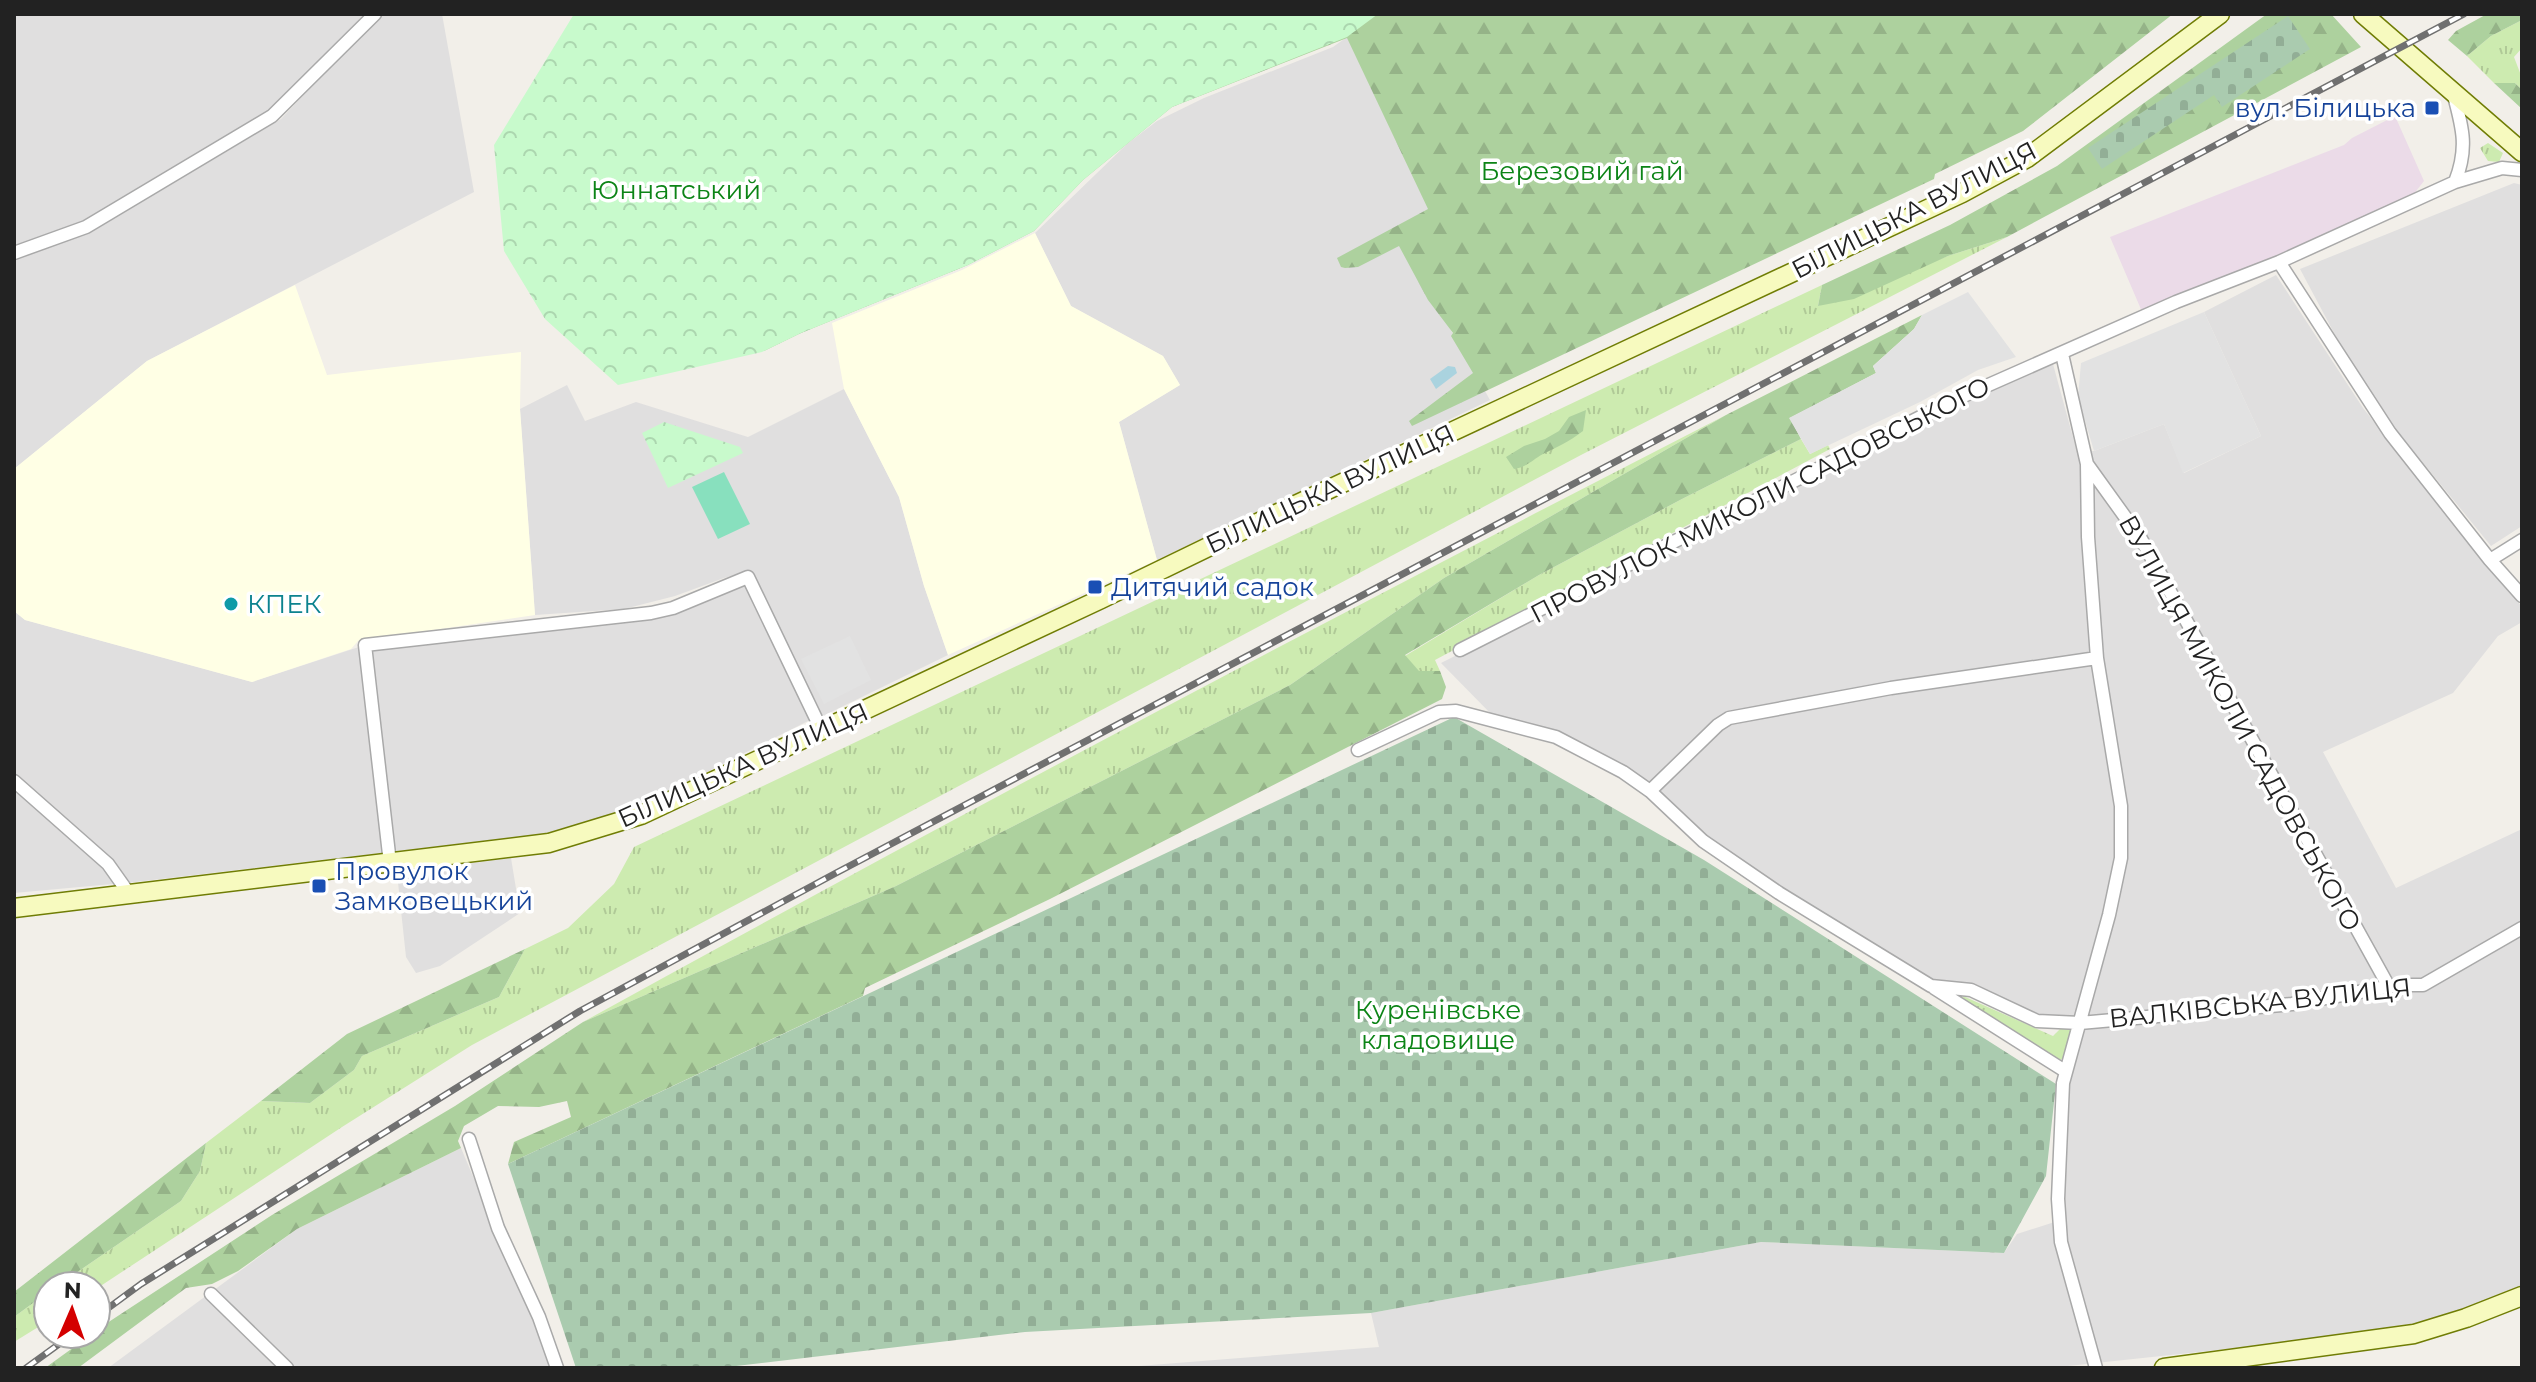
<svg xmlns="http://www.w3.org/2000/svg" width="2536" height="1382" viewBox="0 0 2536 1382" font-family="Montserrat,sans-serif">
  <defs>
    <pattern id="grass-tufts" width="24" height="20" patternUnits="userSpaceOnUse" patternTransform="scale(2)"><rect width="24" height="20" fill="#cdebb0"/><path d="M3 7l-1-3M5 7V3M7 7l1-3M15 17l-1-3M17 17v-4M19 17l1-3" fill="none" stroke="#b0c997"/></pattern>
    <pattern id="forest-firs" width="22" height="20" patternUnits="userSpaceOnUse" patternTransform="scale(2)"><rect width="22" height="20" fill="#add19e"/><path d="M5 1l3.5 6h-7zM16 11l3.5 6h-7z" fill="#95b388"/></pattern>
    <pattern id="cemetery-stones" width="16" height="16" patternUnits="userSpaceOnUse" patternTransform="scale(2)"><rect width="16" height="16" fill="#aacbaf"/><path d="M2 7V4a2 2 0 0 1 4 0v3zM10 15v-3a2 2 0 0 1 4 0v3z" fill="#92ae96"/></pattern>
    <pattern id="park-crowns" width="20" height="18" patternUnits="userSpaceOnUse" patternTransform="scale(2)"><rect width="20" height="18" fill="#c8facc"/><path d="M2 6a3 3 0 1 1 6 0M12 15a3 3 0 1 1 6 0" fill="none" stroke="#acd6af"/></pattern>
  </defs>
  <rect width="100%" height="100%" fill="#f2efe9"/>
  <path fill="#e0dfdf" d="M14 14H365L276 107 86 222 14 249Z
    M380 14H442L474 192 147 361 14 469V257L89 233 281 119Z
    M1347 37 1429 210 1407 252 1490 400 1157 560 1119 422 1180 385 1163 356 1071 306 1035 233 1127 144 1157 121 1204 98 1333 47Z
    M2514 183 2522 185V526L2491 546 2366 393 2300 269Z
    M2276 275 2363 408 2522 607V622L2498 636 2453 693 2323 752 2396 888 2522 829V1286L2434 1321 2255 1346 2049 1368H1113L1379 1347 1371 1313 1761 1242 2004 1253 2017 1234 2064 1219 2069 1073 2085 1018 2042 1017 1931 982 1704 839 1626 771 1494 717 1441 663 1946 409 2053 364 2077 452 2094 451 2164 424 2184 473 2261 436 2204 312Z
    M567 385 585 421 636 402 748 437 844 389 899 497 924 586 948 655 823 716 750 571 724 578 675 596 624 609 535 615 520 409Z
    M748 577 804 695 810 720 677 787 619 811 558 832 135 882 14 893V611L25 620 252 682 365 645 667 610Z
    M511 858 520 913 440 966 416 973 406 957 397 873Z
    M461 1148 554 1368H108L297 1229Z"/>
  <path fill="#ebdbe8" d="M2395 116 2424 181 2409 200 2143 314 2110 237 2344 145 2352 138Z"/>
  <path fill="#ffffe5" d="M1035 233 1071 306 1163 356 1180 385 1119 422 1157 560 948 655 924 586 899 497 844 389 832 323 962 270Z
    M295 285 327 375 521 352 520 409 535 615 358 641 351 649 252 682 25 620 14 611V469L147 361Z"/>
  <path fill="url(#grass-tufts)" d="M2522 20V48L2514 57 2522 78V90L2515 83H2494L2467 56 2491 36Z
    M2488 143 2503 153 2499 162 2488 161 2480 148Z
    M2007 237 1581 455 472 1045 342 1127 96 1289V1286H57L181 1201 200 1171 206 1143 261 1101 310 1103 354 1070 362 1056 499 997 525 949 568 928 614 884 634 847 1822 285 1818 306 1948 256Z
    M1726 415 1444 578 1290 685 896 886 583 1022C961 813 1342 612 1726 415Z
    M1801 439 1810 454 1828 445 1830 449 1435 660 1440 671 1419 672 1405 656 1539 575 1682 499Z
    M1963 996 2053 1036 2063 1026 2070 1028 2074 1034 2064 1059 2057 1060 1961 999Z
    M48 1292V1321L14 1342V1317Z"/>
  <path fill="url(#forest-firs)" d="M1207 14H2173L2023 131 1935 174 1934 179 1412 426 1409 421 1473 373 1451 336 1453 333 1428 300 1399 246 1358 267 1345 268 1341 267 1337 258 1428 209 1347 38 1172 107 1083 180 1034 231 968 265 801 333 764 351 719 264Z
    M2267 14H2331L2361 47 2007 237 1948 256 1854 299 1818 306 1822 285 1950 225 2057 166Z
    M2487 14H2522V20L2491 36 2467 56 2448 40 2456 31Z
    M2494 83H2515L2522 90V109Z
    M1922 315 1914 329 1873 366 1876 373 1790 418 1801 439 1682 499 1539 575 1405 655 1419 671H1440L1446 687 1442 699 1050 899 865 988 863 996 508 1164 514 1142 571 1117 567 1101 539 1107 498 1106 464 1126 458 1141 461 1148 297 1229 238 1271 212 1284 186 1288 78 1368H45L92 1334H96L101 1327 272 1215 455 1106 583 1022 896 886 1290 685 1444 578 1726 415Z
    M1586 410 1583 431C1569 442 1557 447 1543 454 1532 460 1527 467 1514 469L1506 457 1524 446 1545 439 1559 431 1569 417Z
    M525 949 499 997 362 1056 354 1070 310 1103 261 1101 347 1034Z
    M206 1143 200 1171 181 1201 57 1286H48V1292L14 1317V1292Z"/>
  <path fill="url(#cemetery-stones)" d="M2288 16 2310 49 2222 107 2214 95 2102 169 2088 148Z
    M1454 717 1704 860 2056 1084 2046 1176 2004 1253 1761 1242 1371 1313 1025 1332 719 1368H576L508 1164Z"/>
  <path fill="url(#park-crowns)" d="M574 14H1378L1347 37 1172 107 1083 180 1034 231 968 265 801 333 762 352 618 385 545 319 504 251 494 145Z
    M664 422 740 447 743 453 668 488 642 433Z"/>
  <path fill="#88e0be" d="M724 472 750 524 718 539 692 487Z"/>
  <path fill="#e2e2e2" d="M1968 292 2016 357 1978 370 1920 402 1810 454 1789 418 1876 373 1873 366 1914 329 1922 315Z
    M2204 312 2261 436 2183 473 2164 424 2094 451 2078 397 2081 363Z
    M850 636 871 680 824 704 801 659Z"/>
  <path fill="#aad3df" d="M1448 366 1455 367 1457 373 1436 389 1430 379Z"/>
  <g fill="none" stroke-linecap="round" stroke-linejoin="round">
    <g stroke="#a9a9a9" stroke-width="15">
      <path id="minor" d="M2454 96C2463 129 2468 149 2455 182
        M14 253 86 227 272 116 375 14
        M2279 262 2390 433 2490 560 2522 596
        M2062 354 2087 464 2088 537 2097 658 2121 806V858L2109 915 2063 1083 2058 1199 2061 1242 2096 1368
        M2087 464 2141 539 2389 987
        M2490 560 2522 540
        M1460 650 1950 402 2176 302 2279 262 2455 182 2502 168 2522 170
        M1358 750 1439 712 1456 711 1556 737 1623 772 1650 791 1703 841 1779 893 1931 986 1971 990 2037 1021 2080 1023 2292 1004 2398 985H2423L2522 928
        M14 781 108 864 130 895
        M1650 791 1718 725 1729 718 1891 688 2097 658
        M390 863 365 645 651 613 673 608 748 577 822 731
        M1934 988 2065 1071
        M469 1139 498 1228 539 1317 557 1368
        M211 1294 287 1368"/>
    </g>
    <g stroke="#707d05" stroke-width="21">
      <path id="secondary" d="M2363 14 2522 152
        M14 908 549 843 641 815 1101 599 1274 515 1962 193 2027 158 2220 14
        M2164 1368 2414 1334 2466 1318 2522 1296"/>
    </g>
    <use href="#minor" stroke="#fff" stroke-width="12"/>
    <use href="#secondary" stroke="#f7fabf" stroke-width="18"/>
    <g stroke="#707070" stroke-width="7">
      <path id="rail" d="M96 1317 141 1284 580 1011 836 873 2464 14
        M26 1368 73 1334"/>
    </g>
    <use href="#rail" stroke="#fff" stroke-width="4" stroke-dasharray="12" stroke-linecap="butt"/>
  </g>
  <g fill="#1a4fb4" stroke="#fff" stroke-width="3">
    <rect x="2424" y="100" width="16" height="16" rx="4"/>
    <rect x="1087" y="579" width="16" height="16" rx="4"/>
    <rect x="311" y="878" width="16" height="16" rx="4"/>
  </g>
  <circle fill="#0f9aa8" stroke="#fff" stroke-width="3" cx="231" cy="604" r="8"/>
  <g text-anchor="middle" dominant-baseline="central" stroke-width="7" stroke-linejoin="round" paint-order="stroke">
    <g font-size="26" fill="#164399" stroke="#fff" text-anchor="start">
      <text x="2416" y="108" text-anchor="end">вул. Білицька</text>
      <text x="1111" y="587">Дитячий садок</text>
      <text x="335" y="871">Провулок<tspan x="335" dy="30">Замковецький</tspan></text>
    </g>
    <g font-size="26" fill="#0c8416" stroke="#fff">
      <text x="1582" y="171">Березовий гай</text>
      <text x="676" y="190">Юннатський</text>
      <text x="1438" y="1010">Куренівське<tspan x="1438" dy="30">кладовище</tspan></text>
    </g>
    <g font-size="26" fill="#222" stroke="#fff">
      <text transform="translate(1914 210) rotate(-27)">БІЛИЦЬКА ВУЛИЦЯ</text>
      <text transform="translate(1330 489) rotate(-25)">БІЛИЦЬКА ВУЛИЦЯ</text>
      <text transform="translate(1760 500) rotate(-27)">ПРОВУЛОК МИКОЛИ САДОВСЬКОГО</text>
      <text transform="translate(2240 723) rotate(61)">ВУЛИЦЯ МИКОЛИ САДОВСЬКОГО</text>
      <text transform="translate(743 765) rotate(-24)">БІЛИЦЬКА ВУЛИЦЯ</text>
      <text transform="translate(2260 1003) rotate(-6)">ВАЛКІВСЬКА ВУЛИЦЯ</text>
    </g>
    <g font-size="26" fill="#0d838f" stroke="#fff" text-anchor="start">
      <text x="247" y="604">КПЕК</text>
    </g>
  </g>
  <rect width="2536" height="1382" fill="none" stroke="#222222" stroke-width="32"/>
  <g transform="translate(72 1310) rotate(2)"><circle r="38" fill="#ffffff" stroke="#a7a7a7" stroke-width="2"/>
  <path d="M0-6L14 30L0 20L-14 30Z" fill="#d40000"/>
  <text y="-12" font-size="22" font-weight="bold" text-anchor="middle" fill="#222222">N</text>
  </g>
</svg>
